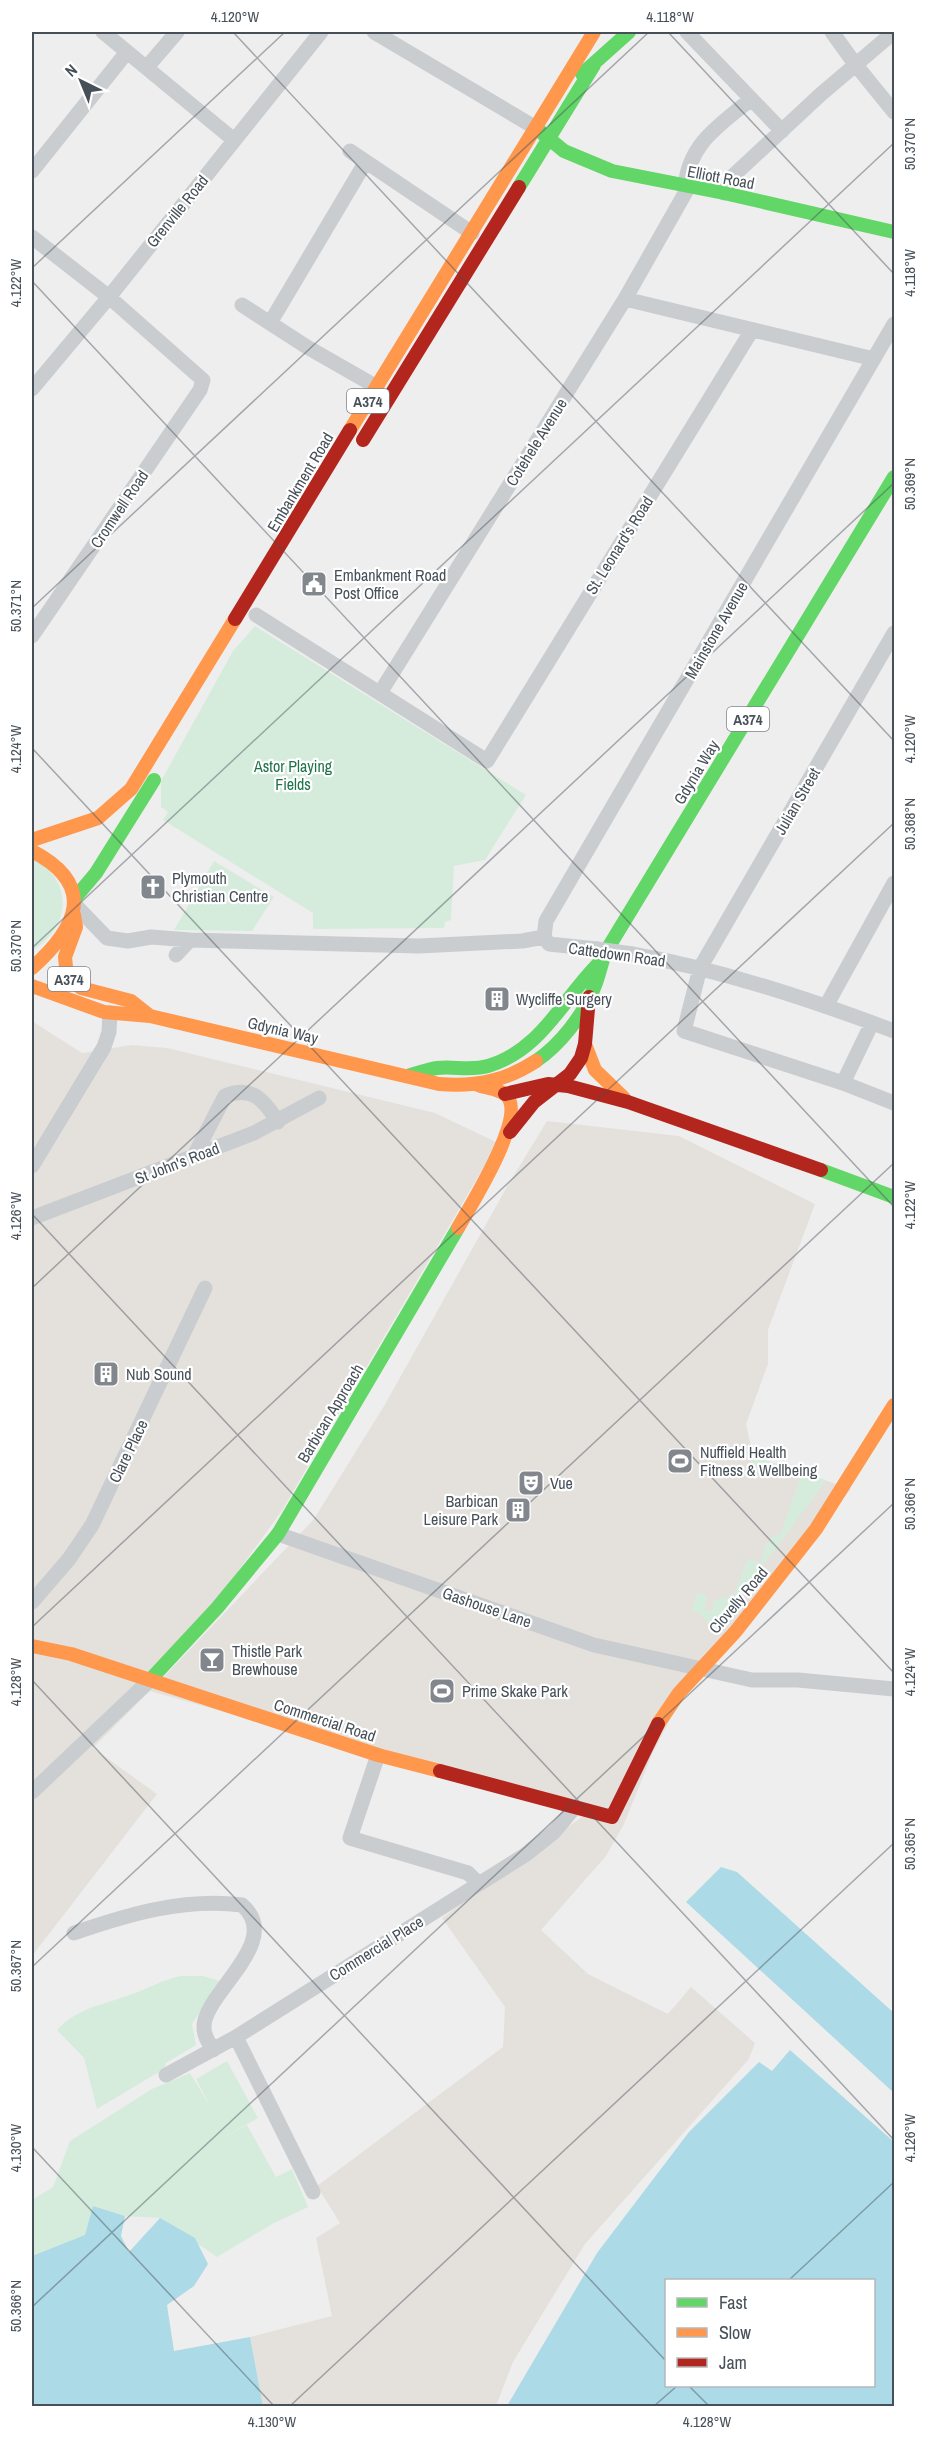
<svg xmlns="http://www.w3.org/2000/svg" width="926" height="2438" viewBox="0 0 926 2438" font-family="'Archivo Narrow',sans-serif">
  <rect width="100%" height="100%" fill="#efeeee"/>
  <path fill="#e4e1dc" d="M32 1021 82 1053 131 1045 167 1048 435 1113 498 1143 281 1512 155 1686 314 1519 384 1406 508 1185 547 1121 679 1136 815 1204 768 1330V1364L746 1424 753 1456 851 1489 688 1685 653 1752 624 1824 606 1856 541 1930 588 1974 668 2014 691 1987 755 2043 749 2059 585 2244 513 2362 496 2406H263L250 2337 332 2316 316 2238 340 2223 317 2186 503 2047 505 2007 442 1918 586 1814 150 1691 93 1748 157 1794 32 1956Z"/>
  <path fill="#d5ecdd" d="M255 626 526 795 485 860 454 866 451 920 445 922 444 928 313 929V913L163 820 168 812 161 807V781L233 651Z
    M32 858C75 881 71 927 32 951Z
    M214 861 274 897 252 931 174 930Z
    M753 1456 826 1480 751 1582 712 1626 699 1613 691 1611 697 1592 707 1596 704 1609 712 1612 715 1600 734 1595 747 1561 750 1559 761 1563 765 1546 774 1535H780L801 1476 765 1468 761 1478 751 1458Z
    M180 1976H203L220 1981 192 2024 196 2045 166 2063 164 2069 97 2109 84 2058 57 2030C78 2007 104 2005 132 1994 149 1988 163 1980 180 1976Z
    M227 2061 258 2118 219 2140 247 2125 276 2177 292 2169 308 2207 274 2223 217 2257 160 2218 125 2216 93 2206 86 2235 32 2256V2200L53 2187 70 2141 152 2089 190 2073 210 2106 196 2079Z"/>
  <path fill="#acdae6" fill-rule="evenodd" d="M721 1867 737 1872 894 2013V2093L686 1902Z
    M790 2050 894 2142V2406H507L597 2253 689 2132 759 2062 772 2071ZM666 2280H874V2386H666Z
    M93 2206 125 2216 121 2236 129 2252 160 2218 195 2238 208 2264 194 2286 167 2305 174 2351 250 2337 263 2406H32V2256L85 2235Z"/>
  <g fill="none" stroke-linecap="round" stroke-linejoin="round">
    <path stroke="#cacdcf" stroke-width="15" d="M103 32 234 140
      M374 32 536 128
      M687 32 782 131
      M832 32 855 64 894 112
      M147 67 177 32
      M350 151 472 233
      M32 171 127 52
      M685 187C689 143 719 126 751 99
      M724 193 734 175 820 95 894 32
      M32 237 109 297 203 380 200 390 32 636
      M625 299 874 359
      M242 305 307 347 377 387
      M270 323 365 163
      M32 389 109 297 321 32
      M256 615 487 761 752 330
      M894 633 700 968 684 1031 843 1083 894 1103
      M380 693 625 299 688 188
      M76 906 107 938 128 941 151 937 190 940
      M544 937 546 921 894 324
      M544 937 549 944 597 949
      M632 954C722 970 809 999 894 1031
      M176 955 190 940 419 946 522 941 544 937
      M826 1006 894 883
      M843 1083 872 1023
      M194 1156 225 1096C252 1085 264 1100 278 1122
      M32 1166 104 1047 109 1032 110 1013
      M32 1218 254 1133 319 1098
      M278 1534 594 1645 752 1680H798L894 1689
      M32 1602 69 1559 92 1525 205 1288
      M378 1755 350 1838 468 1873 478 1883
      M32 1792 150 1680
      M74 1933C129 1914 183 1898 242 1905 285 1942 202 1994 204 2028 204 2036 209 2043 213 2050
      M236 2037 313 2192
      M166 2075 236 2037 525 1855 554 1832 575 1807"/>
    <path stroke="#63d668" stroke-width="14" d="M582 74 629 32
      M536 128 564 151 612 171 724 193 894 232
      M519 187 594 65
      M75 898 96 873 154 780
      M536 1061C560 1045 584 1014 594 988 600 974 601 961 608 948L894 477
      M410 1075C419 1073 428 1069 437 1068 454 1066 471 1071 488 1066 542 1050 563 998 601 961
      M821 1170 894 1197
      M150 1680 217 1608 278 1534 458 1228"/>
    <path stroke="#ff974d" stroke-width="14" d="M350 430 594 32
      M32 840 98 818 131 789 235 619
      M32 851C97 885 78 927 32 968
      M74 915 76 927 65 957 67 977 81 988 131 1001 150 1016
      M32 986 104 1012 150 1016 439 1084C477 1087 505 1081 536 1061
      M585 1044 595 1070 624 1098
      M458 1228C470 1206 530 1113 505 1094 498 1089 486 1088 478 1085
      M32 1646 71 1654 378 1755 440 1771
      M658 1724 679 1693 736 1631 816 1529 894 1405"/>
    <path stroke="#b3261e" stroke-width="14" d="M363 440 519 187
      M235 619 350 430
      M505 1094 548 1084 568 1086 628 1102 821 1170
      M510 1132 534 1102 570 1074 581 1058 585 1044 589 997
      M440 1771 612 1817 658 1724"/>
    <path stroke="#cacdcf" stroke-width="15" d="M597 949 632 954"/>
  </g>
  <path fill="none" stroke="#475059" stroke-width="1.5" stroke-opacity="0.45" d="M233 32 894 741M668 32 894 274M32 268 285 32M32 281 894 1207M32 608 649 32M32 748 894 1673M32 948 894 143M32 1214 894 2140M32 1288 894 483M32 1627 894 823M32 1680 666 2361M32 1967 894 1163M32 2147 274 2406M789 2280 894 2182M32 2307 894 1503M689 2386 709 2406M290 2406 894 1843M654 2406 677 2386"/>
  <defs>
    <g id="civic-square" transform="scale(1.35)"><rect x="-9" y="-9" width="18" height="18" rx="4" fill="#82878d" stroke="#fff"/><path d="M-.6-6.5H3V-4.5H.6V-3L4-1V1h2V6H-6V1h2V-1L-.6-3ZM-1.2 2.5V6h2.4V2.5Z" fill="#fff"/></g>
    <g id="church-square" transform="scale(1.35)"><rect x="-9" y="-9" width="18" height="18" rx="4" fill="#82878d" stroke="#fff"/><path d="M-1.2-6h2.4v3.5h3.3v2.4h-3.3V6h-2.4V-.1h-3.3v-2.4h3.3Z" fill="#fff"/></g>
    <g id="building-square" transform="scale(1.35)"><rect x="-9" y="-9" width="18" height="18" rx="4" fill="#82878d" stroke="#fff"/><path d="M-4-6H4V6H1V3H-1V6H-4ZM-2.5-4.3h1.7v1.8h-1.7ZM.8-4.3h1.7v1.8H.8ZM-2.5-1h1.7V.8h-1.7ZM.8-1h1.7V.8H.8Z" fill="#fff"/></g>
    <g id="stadium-square" transform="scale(1.35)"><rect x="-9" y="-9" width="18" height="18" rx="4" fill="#82878d" stroke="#fff"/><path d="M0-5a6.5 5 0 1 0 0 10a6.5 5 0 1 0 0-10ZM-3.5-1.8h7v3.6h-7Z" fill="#fff"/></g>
    <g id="theatre-square" transform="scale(1.35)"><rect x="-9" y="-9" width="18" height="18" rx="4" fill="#82878d" stroke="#fff"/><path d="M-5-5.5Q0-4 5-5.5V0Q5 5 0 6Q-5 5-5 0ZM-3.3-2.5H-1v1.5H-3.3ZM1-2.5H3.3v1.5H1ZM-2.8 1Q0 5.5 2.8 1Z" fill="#fff"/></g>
    <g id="bar-square" transform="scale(1.35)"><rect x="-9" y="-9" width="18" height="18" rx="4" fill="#82878d" stroke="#fff"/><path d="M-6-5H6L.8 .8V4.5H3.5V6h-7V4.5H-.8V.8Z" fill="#fff"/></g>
  </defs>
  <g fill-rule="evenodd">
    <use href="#civic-square" x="314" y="584"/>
    <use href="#church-square" x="153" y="887"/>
    <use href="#building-square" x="497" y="999"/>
    <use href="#building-square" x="106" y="1374"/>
    <use href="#stadium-square" x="680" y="1461"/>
    <use href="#theatre-square" x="531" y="1483"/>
    <use href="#building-square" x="518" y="1510"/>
    <use href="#bar-square" x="212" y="1660"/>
    <use href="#stadium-square" x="442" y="1691"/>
  </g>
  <g text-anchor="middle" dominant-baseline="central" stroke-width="4.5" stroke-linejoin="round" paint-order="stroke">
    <g fill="#fff" stroke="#7e848b" stroke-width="1.5">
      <rect x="347" y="389" width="42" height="24" rx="4.5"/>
      <rect x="727" y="707" width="42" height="24" rx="4.5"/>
      <rect x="48" y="967" width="42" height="24" rx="4.5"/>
    </g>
    <g font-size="15" font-weight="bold" fill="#475059">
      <text x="368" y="401">A374</text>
      <text x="748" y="719">A374</text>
      <text x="69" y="979">A374</text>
    </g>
    <g font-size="16" fill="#475059" stroke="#fff">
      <text transform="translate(721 177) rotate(11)">Elliott Road</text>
      <text transform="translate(177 211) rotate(-51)">Grenville Road</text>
      <text transform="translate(536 442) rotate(-58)">Cotehele Avenue</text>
      <text transform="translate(300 482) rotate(-59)">Embankment Road</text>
      <text transform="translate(119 509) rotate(-56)">Cromwell Road</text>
      <text transform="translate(619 545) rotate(-58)">St. Leonard's Road</text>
      <text transform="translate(716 630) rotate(-60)">Mainstone Avenue</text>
      <text transform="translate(696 772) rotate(-59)">Gdynia Way</text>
      <text transform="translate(797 801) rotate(-60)">Julian Street</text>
      <text transform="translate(617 954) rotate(8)">Cattedown Road</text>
      <text transform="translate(283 1030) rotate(13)">Gdynia Way</text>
      <text transform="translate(177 1163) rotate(-21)">St John's Road</text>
      <text transform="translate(330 1413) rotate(-59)">Barbican Approach</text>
      <text transform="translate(128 1451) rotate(-64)">Clare Place</text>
      <text transform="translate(738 1600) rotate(-50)">Clovelly Road</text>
      <text transform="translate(487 1607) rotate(19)">Gashouse Lane</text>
      <text transform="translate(325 1720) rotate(18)">Commercial Road</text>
      <text transform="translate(376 1948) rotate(-32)">Commercial Place</text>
    </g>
    <g font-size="16" fill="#475059" stroke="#fff" text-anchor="start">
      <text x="334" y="575">Embankment Road<tspan x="334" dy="18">Post Office</tspan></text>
      <text x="172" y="878">Plymouth<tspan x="172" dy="18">Christian Centre</tspan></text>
      <text x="516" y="999">Wycliffe Surgery</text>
      <text x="126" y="1374">Nub Sound</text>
      <text x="700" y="1452">Nuffield Health<tspan x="700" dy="18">Fitness &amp; Wellbeing</tspan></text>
      <text x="550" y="1483">Vue</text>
      <text x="498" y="1501" text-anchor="end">Barbican<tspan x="498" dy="18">Leisure Park</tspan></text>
      <text x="232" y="1651">Thistle Park<tspan x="232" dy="18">Brewhouse</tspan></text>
      <text x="462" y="1691">Prime Skake Park</text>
    </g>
    <g font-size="16" fill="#1f7348" stroke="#fff">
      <text x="293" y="766">Astor Playing<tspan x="293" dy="18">Fields</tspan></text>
    </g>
  </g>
  <rect width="926" height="2438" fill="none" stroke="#ffffff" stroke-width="66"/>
  <rect x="665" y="2279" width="210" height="108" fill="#ffffff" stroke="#b5b9bd" stroke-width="1.5"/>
  <rect x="677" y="2298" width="30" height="9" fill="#63d668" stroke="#b5b9bd" stroke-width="1.5"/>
  <text x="719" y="2309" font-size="18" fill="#475059">Fast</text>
  <rect x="677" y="2328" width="30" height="9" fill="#ff974d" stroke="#b5b9bd" stroke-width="1.5"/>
  <text x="719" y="2339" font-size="18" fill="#475059">Slow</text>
  <rect x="677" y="2358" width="30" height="9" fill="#b3261e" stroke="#b5b9bd" stroke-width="1.5"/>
  <text x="719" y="2369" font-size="18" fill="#475059">Jam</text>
  <g transform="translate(81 81) rotate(317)" stroke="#ffffff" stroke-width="4.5" paint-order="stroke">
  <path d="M0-4.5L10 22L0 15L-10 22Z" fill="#475059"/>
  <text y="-9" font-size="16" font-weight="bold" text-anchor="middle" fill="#475059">N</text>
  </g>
  <rect x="33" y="33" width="860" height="2372" fill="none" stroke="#475059" stroke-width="2"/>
  <g font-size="15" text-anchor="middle" fill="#475059">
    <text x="235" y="22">4.120°W</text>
    <text x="670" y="22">4.118°W</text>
    <text transform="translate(910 144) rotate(-90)" y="5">50.370°N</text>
    <text transform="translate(910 273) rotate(-90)" y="5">4.118°W</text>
    <text transform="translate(16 283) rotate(-90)" y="5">4.122°W</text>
    <text transform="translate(910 484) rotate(-90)" y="5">50.369°N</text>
    <text transform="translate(16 606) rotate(-90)" y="5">50.371°N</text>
    <text transform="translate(910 739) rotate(-90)" y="5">4.120°W</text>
    <text transform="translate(16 749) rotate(-90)" y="5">4.124°W</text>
    <text transform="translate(910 824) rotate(-90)" y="5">50.368°N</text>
    <text transform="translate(16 946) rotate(-90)" y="5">50.370°N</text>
    <text transform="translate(910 1205) rotate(-90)" y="5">4.122°W</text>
    <text transform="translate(16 1216) rotate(-90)" y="5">4.126°W</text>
    <text transform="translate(910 1504) rotate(-90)" y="5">50.366°N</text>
    <text transform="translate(910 1672) rotate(-90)" y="5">4.124°W</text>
    <text transform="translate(16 1682) rotate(-90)" y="5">4.128°W</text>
    <text transform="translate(910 1844) rotate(-90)" y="5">50.365°N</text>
    <text transform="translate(16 1966) rotate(-90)" y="5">50.367°N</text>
    <text transform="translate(910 2138) rotate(-90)" y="5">4.126°W</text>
    <text transform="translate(16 2148) rotate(-90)" y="5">4.130°W</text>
    <text transform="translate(16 2306) rotate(-90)" y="5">50.366°N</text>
    <text x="272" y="2427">4.130°W</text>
    <text x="707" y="2427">4.128°W</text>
  </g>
</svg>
